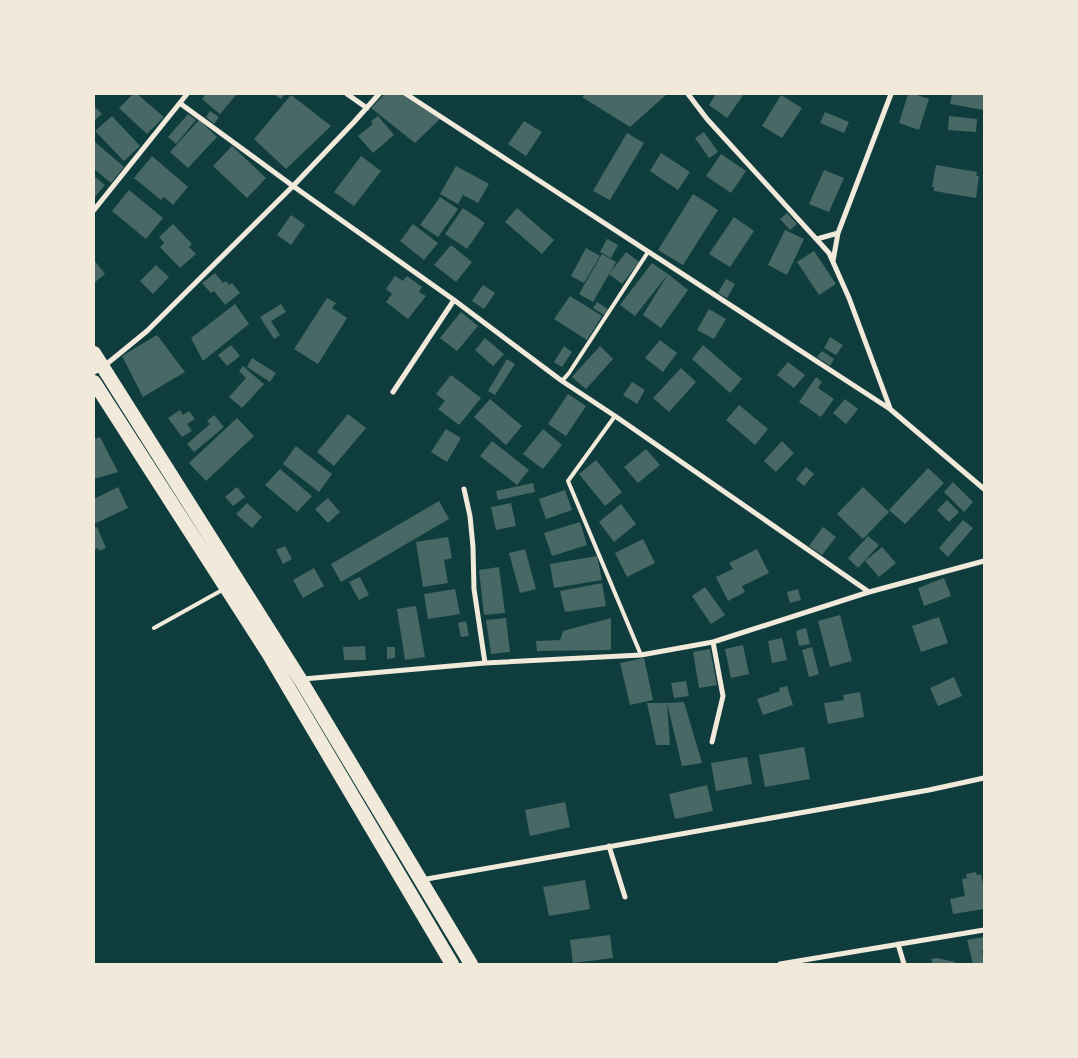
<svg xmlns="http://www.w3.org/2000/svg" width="1078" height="1058" viewBox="0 0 1078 1058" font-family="'Zilla Slab',serif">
  <rect width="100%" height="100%" fill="#0f3d3e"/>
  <path fill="#486865" d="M133 94H137L164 117 147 134 119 108Z
    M206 94H237L220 114 202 99Z
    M273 94H285L281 99Z
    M385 94H401L440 119 415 143 371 108Z
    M585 94H667L630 127 582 97Z
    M716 94H744L727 118 709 105Z
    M908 94H914L929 99 919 130 899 123Z
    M952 94H984V110L950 104Z
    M291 95 331 126 286 169 254 139Z
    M781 95 802 108 782 138 762 126Z
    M94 106 102 114 94 121Z
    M210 111 219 117 214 124 206 117Z
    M825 112 849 122 844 133 820 123Z
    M188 114 196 120 176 144 168 137Z
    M112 116 140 146 124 161 95 131Z
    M378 116 394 135 373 153 358 136 373 124 371 121Z
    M949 116 977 119 976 132 948 130Z
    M199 120 217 137 188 168 170 152Z
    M524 121 542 132 526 156 508 144Z
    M704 132 718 152 709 158 695 138Z
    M627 133 644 143 610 200 593 191Z
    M94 141 124 167 111 183 94 169Z
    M232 146 266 178 247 198 213 166Z
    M661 153 690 172 678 190 650 171Z
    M721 154 746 171 731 193 706 176Z
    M152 156 188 187 173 205 164 197 161 200 134 178Z
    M361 156 381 171 354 206 334 192Z
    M936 165 977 172 976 176H979L976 198 934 191V187H932Z
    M456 166 489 184 478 203 463 195 458 204 440 194Z
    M824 170 844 178 829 212 809 204Z
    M94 176 105 185 94 198Z
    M129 190 163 218 146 239 112 211Z
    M693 194 718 210 683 265 658 250Z
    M440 197 458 209 438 237 420 225Z
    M463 208 485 223 467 249 445 234Z
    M517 208 554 240 542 254 505 222Z
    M787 213 797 224 790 230 780 219Z
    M291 215 305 225 291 245 277 235Z
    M734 217 754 231 730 267 709 254Z
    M173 224 192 244 189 247 196 254 180 268 160 247 164 243 159 237Z
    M413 224 438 243 424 260 400 241Z
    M785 230 804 239 787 275 768 265Z
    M607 239 618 245 611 258 600 252Z
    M451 245 472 262 456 282 434 265Z
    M586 248 600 256 584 283 571 276Z
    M814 251 836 284 819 295 797 262Z
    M626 252 639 262 622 284 609 274Z
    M602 254 616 262 593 302 579 294Z
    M94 260 105 274 94 283Z
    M652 263 668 274 688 290 661 328 643 315 668 274 635 316 620 305Z
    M156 265 169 277 153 294 140 281Z
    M215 273 223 283 226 281 229 285 232 283 240 293 225 305 214 291 211 293 202 283Z
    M395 276 403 281 407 276 422 287 419 292 426 296 408 319 386 302 392 294 386 289Z
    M726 279 735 284 727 298 718 293Z
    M483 285 495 293 484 309 472 301Z
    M570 296 602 316 587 340 554 319Z
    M327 298 336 303 332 308 347 318 318 364 294 349Z
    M597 302 608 309 604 315 593 308Z
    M235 304 249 324 203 361 191 338Z
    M281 304 286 312 271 321 280 335 274 339 260 317Z
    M709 309 726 319 714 339 697 330Z
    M461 312 478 326 457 351 440 338Z
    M157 335 185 372 143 397 122 356Z
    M830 337 843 345 836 355 824 348Z
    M485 338 504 354 493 366 475 350Z
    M660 340 677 353 663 372 645 358Z
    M231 345 240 356 227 366 218 355Z
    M703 345 742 379 730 393 692 359Z
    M564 346 572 352 562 367 554 362Z
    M600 346 613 359 586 389 572 377Z
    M822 351 834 359 830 366 817 357Z
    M252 358 276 373 270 382 247 367Z
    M507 359 515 364 495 395 488 391Z
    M788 362 805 375 794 388 777 375Z
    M243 366 264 384 242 408 229 397 246 378 239 371Z
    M681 368 696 382 669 412 653 398Z
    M451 375 481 398 459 425 438 409 445 401 436 394Z
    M816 377 822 382 818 388 834 399 821 417 799 402Z
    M632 382 645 390 637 404 623 395Z
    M568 394 586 406 566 436 548 424Z
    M490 399 522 426 506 445 474 417Z
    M845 399 858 409 846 424 833 413Z
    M739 405 768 429 755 445 726 420Z
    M180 410 183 415 189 411 195 419 187 424 192 431 182 437 168 418Z
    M348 414 366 428 334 466 317 452Z
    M214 415 224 427 194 452 187 444 210 424 207 421Z
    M237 418 254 436 206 481 189 463Z
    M446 429 461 438 447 462 431 452Z
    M543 429 562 445 543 469 523 454Z
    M100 437 118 472 94 479V439Z
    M492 441 529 470 517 485 480 456Z
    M782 441 794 453 776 472 764 461Z
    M296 446 332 474 319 492 283 464Z
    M646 449 660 465 638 483 624 467Z
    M596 460 622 492 605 506 579 474Z
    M806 467 814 474 804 486 796 479Z
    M928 468 944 483 905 524 889 510Z
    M280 469 312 496 297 512 265 485Z
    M953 482 973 502 964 512 944 492Z
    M533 483 535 492 498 500 496 491Z
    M118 487 128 508 94 524V499Z
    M237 487 245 497 233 506 225 497Z
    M863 487 889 512 863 539 837 514Z
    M565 490 572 510 546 519 539 499Z
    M328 498 340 512 328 523 315 509Z
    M947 500 959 512 949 522 937 510Z
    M439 501 449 519 341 582 331 564Z
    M247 503 262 517 252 528 236 514Z
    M511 503 516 526 496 530 491 507Z
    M621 504 636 524 614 542 599 522Z
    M963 520 973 528 948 557 939 548Z
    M580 522 587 545 552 556 544 533Z
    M97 527 106 548 99 551 98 548 94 550V528Z
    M823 527 836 537 822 555 809 546Z
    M868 536 879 545 858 568 848 558Z
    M448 537 452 558 444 560 448 583 423 587 416 542Z
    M643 539 655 563 627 577 615 553Z
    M285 546 292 559 283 564 276 550Z
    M882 547 896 563 879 577 865 561Z
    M525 549 536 589 520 593 509 553Z
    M757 549 769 573 742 586 745 592 728 601 716 577 733 569 729 563Z
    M597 556 602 580 554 588 550 564Z
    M499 567 505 613 484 615 479 570Z
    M314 568 324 586 303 598 293 580Z
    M360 577 369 595 359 600 349 582Z
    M944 578 951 596 924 606 918 588Z
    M602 583 606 606 565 612 560 591Z
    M705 587 725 615 711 624 692 596Z
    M455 589 460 614 428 619 424 594Z
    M798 589 801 600 790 603 787 592Z
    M416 606 425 657 405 660 397 609Z
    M840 615 852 661 830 667 818 621Z
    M939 617 948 643 921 652 912 626Z
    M506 618 510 652 491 654 486 620Z
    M611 618V650L537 651 536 641 560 640 563 631Z
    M466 621 469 636 461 637 458 623Z
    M806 628 810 644 799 646 796 631Z
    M782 638 787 660 772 663 768 641Z
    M743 645 749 674 731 678 725 649Z
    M365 646 366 660H344L343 647Z
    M387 647H395V658L387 659Z
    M812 647 819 674 809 677 802 650Z
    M710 649 717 685 699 688 693 652Z
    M644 658 653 700 630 705 620 663Z
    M954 677 962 696 938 706 930 688Z
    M686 681 689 696 674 698 671 683Z
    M787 686 793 705 763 715 757 699 780 691 779 688Z
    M860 692 864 717 828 724 824 703 844 700 843 695Z
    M684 702 702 763 682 766 667 703Z
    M647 703H667L670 745H656Z
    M804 747 810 779 765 787 759 755Z
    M747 757 752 784 716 791 711 763Z
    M707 785 713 811 675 819 669 794Z
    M565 802 570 827 530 836 525 810Z
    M976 872 977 875 981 874 984 890V909L953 914 950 899 965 896 962 879 967 878 966 874Z
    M585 880 590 909 549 916 543 887Z
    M610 935 613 958 573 963 570 940Z
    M984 937V950H982L984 964H973L967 940Z
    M937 958 955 962 956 964H933L931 959Z"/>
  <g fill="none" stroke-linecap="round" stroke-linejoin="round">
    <path stroke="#f1e9da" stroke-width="4" d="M562 381 569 373 648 252
      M615 416 568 481 641 655
      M154 628 224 589"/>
    <path stroke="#f1e9da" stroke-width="5" d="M347 94 367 108
      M406 94 890 409 984 489
      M688 94 707 119 829 253 849 298 890 408
      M181 104 293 186 454 300 562 381 615 416 869 592
      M94 210 187 94
      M817 239 838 233 891 94
      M833 261 838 233
      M94 372 103 367 147 331 293 186 354 122 379 94
      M393 392 454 300
      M464 489 470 516 473 547 474 589 485 663
      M303 679 485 663 641 655 713 642 869 592 984 561
      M712 742 723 696 713 642
      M609 846 625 897
      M421 880 929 790 984 778
      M898 944 904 964
      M780 964 984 930"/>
    <path stroke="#f1e9da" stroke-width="14" d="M94 353 300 679 471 964
      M94 382 268 653 452 964"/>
  </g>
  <rect width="1078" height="1058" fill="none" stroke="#f1e9da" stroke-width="190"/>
</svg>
